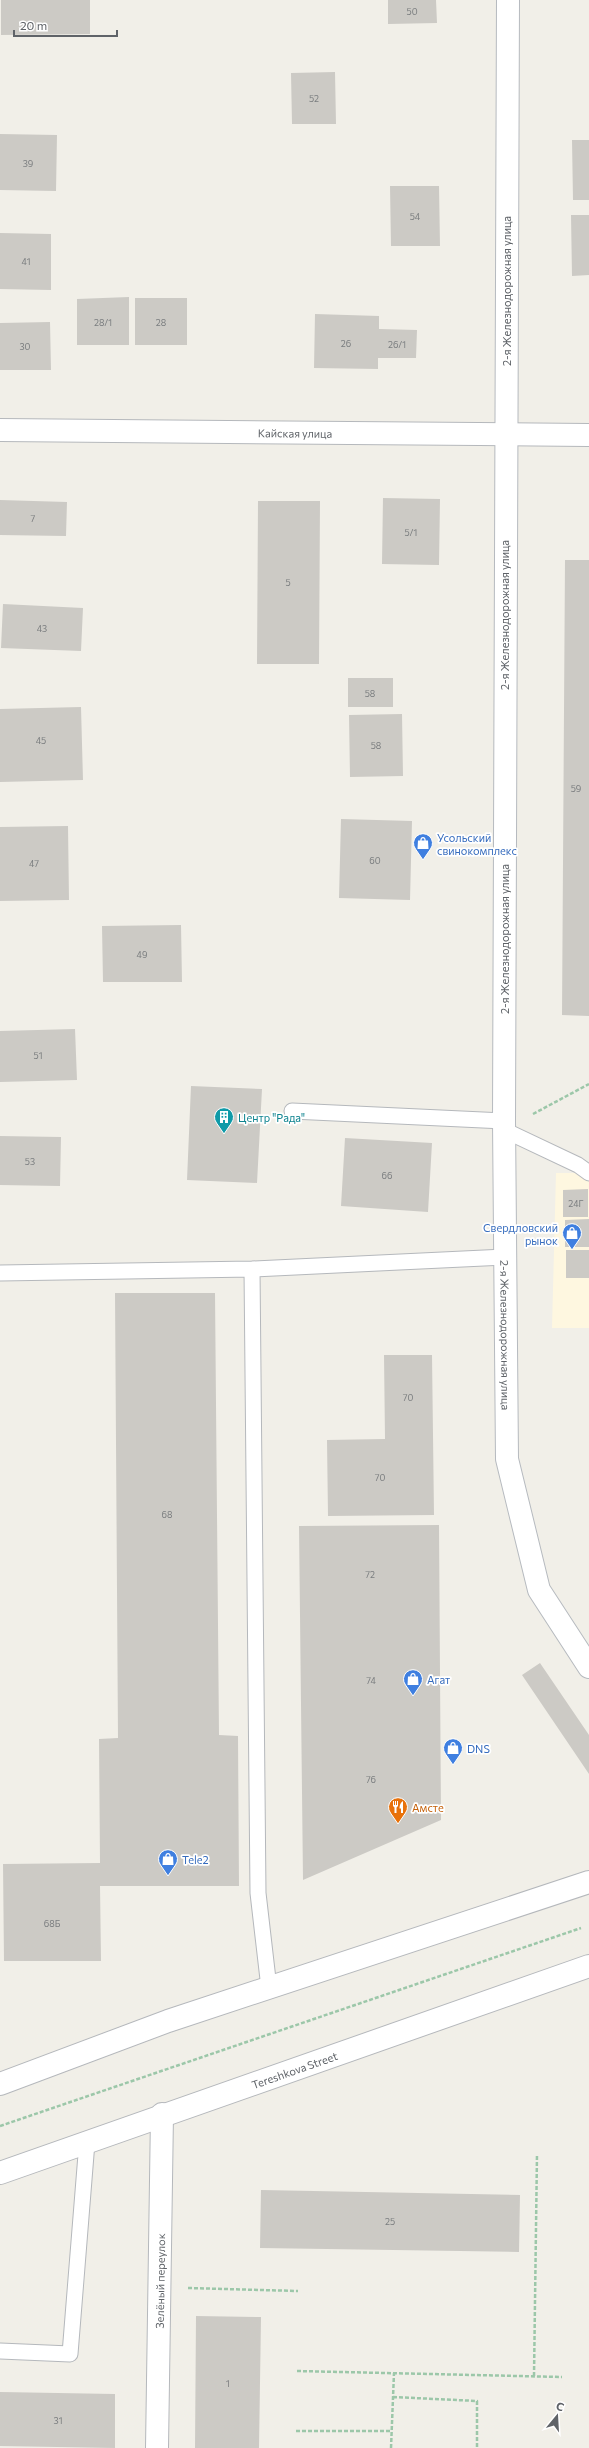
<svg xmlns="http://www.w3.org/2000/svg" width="589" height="2448" viewBox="0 0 589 2448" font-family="Commissioner,sans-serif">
  <rect width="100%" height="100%" fill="#f1efe8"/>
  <path fill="#fef7e0" d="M556 1173H589V1328H552Z"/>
  <path fill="#cccac5" d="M1 0H90V34L1 35Z
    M388 0H436L437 23 388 24Z
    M335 72 336 124H292L291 73Z
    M0 134 57 135 56 191 0 190Z
    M572 140H589V200H573Z
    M390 186H439L440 246H391Z
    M571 215H589V275L572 276Z
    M0 233 51 234V290L0 289Z
    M129 297V345H77V299Z
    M135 298H187V345H135Z
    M315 314 379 316V329L417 330 416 358H378V369L314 368Z
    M50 322 51 370H0V323Z
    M383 498 440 499 439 565 382 564Z
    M0 500 67 502 66 536 0 535Z
    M258 501H320L319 664H257Z
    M565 560H589V1016L562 1015Z
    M3 604 83 608 81 651 1 648Z
    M348 678H393V707H348Z
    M81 707 83 780 0 782V709Z
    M402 714 403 776 350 777 349 715Z
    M341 819 412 821 410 900 339 898Z
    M68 826 69 900 0 901V827Z
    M181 925 182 982H103L102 926Z
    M75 1029 77 1080 0 1082V1031Z
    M191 1086 262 1089 257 1183 187 1180Z
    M0 1136 61 1137 60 1186 0 1185Z
    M345 1138 432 1143 428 1212 341 1206Z
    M588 1189V1217H563V1190Z
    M589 1219V1247H565V1220Z
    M566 1250H589V1278H566Z
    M115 1293H215L219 1735 238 1736 239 1886H100L101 1961H4L3 1864 100 1863 99 1739 118 1738Z
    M384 1355H432L434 1515 328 1516 327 1440 385 1439Z
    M439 1525 441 1820 303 1880 299 1526Z
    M540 1663 589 1735V1774L522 1675Z
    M261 2190 520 2195 519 2252 260 2248Z
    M196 2316 261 2317 259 2448H195Z
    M0 2392 115 2394V2448L0 2446Z"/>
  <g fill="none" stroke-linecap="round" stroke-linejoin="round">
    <g stroke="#b5b8bc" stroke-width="17">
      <path id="service" d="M292 1111 504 1121
        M504 1130 578 1165 589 1173
        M252 1269 258 1893 269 1988
        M0 1273 252 1269 505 1257
        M0 2351 70 2354 87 2142"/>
    </g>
    <g stroke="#b5b8bc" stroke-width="24">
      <g id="minor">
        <path id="s1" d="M0 430 589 435"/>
        <path id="s2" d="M157 2448 162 2114"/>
      </g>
    </g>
    <g stroke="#b5b8bc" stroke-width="24">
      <g id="tertiary">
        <path d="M0 2084 168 2021 589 1882"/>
        <path id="s3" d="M0 2173 589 1966"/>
      </g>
    </g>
    <g stroke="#b6babf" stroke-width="24">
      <g id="secondary">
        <path id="s4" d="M508 0 504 1121 507 1459 539 1590 589 1667"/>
      </g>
    </g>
    <path stroke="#9cc7a9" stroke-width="2.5" stroke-dasharray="4 2" stroke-linecap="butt" d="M533 1114 589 1084
      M0 2126 581 1928
      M188 2288 298 2291
      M297 2371 562 2377
      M534 2376 537 2154
      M393 2397 477 2401V2448
      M296 2431H392
      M391 2448 394 2373"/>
    <use href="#service" stroke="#fff" stroke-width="15"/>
    <use href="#minor" stroke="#fff" stroke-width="22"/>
    <use href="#tertiary" stroke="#fff" stroke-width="22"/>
    <use href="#secondary" stroke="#fff" stroke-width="22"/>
  </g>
  <defs>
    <g id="shop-pin" transform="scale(1)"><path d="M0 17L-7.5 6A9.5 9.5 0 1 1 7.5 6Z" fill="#3f7fe0" stroke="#fff"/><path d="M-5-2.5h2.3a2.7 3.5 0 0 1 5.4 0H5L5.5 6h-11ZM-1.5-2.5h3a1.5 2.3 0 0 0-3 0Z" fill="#fff"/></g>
    <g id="building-pin" transform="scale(1)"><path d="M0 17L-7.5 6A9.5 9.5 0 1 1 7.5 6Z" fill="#0f9aa8" stroke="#fff"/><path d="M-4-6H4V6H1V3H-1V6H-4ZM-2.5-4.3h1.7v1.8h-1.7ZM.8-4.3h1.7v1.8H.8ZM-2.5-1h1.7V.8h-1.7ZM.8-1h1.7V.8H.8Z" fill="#fff"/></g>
    <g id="restaurant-pin" transform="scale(1)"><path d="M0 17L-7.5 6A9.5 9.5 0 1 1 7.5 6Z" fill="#e8710a" stroke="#fff"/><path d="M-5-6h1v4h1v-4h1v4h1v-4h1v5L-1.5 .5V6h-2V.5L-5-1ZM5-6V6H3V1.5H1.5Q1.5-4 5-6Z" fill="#fff"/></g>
  </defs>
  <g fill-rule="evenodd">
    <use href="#shop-pin" x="423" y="843"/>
    <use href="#building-pin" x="224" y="1117"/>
    <use href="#shop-pin" x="572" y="1233"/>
    <use href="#shop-pin" x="413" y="1679"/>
    <use href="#shop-pin" x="453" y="1748"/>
    <use href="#restaurant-pin" x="398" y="1807"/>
    <use href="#shop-pin" x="168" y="1859"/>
  </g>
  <g text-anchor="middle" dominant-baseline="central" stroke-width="3.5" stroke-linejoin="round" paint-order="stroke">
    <g font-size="9" fill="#7a7d7f">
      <text x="412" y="11">50</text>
      <text x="314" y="98">52</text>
      <text x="28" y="163">39</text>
      <text x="415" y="216">54</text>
      <text x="26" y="261">41</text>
      <text x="103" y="322">28/1</text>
      <text x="161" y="322">28</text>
      <text x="346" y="343">26</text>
      <text x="397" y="344">26/1</text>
      <text x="25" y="346">30</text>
      <text x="33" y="518">7</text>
      <text x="411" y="532">5/1</text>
      <text x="288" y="582">5</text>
      <text x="42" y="628">43</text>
      <text x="370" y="693">58</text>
      <text x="41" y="740">45</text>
      <text x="376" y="745">58</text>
      <text x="576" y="788">59</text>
      <text x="375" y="860">60</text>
      <text x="34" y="863">47</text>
      <text x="142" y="954">49</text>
      <text x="38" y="1055">51</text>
      <text x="30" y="1161">53</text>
      <text x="387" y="1175">66</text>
      <text x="576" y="1203">24Г</text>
      <text x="408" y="1397">70</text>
      <text x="380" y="1477">70</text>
      <text x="167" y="1514">68</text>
      <text x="370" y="1574">72</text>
      <text x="371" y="1680">74</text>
      <text x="371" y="1779">76</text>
      <text x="52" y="1923">68Б</text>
      <text x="390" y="2221">25</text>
      <text x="228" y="2383">1</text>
      <text x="58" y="2420">31</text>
    </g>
    <g font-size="11" fill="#5f6368" stroke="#fff">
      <text transform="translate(506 291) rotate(-90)">2-я Железнодорожная улица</text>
      <text stroke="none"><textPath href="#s1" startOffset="295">Кайская улица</textPath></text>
      <text transform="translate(504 615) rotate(-90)">2-я Железнодорожная улица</text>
      <text transform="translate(504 939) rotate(-90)">2-я Железнодорожная улица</text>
      <text stroke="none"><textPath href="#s4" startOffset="1335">2-я Железнодорожная улица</textPath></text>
      <text stroke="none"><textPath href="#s3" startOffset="312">Tereshkova Street</textPath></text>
      <text stroke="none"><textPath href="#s2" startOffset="167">Зелёный переулок</textPath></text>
    </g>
    <g font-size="11" fill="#366cbe" stroke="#fff" text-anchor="start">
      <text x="437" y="837">Усольский<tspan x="437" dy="13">свинокомплекс</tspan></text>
      <text x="558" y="1227" text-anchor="end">Свердловский<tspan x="558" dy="13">рынок</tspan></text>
      <text x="427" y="1679">Агат</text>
      <text x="467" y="1748">DNS</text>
      <text x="182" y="1859">Tele2</text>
    </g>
    <g font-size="11" fill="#0d838f" stroke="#fff" text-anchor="start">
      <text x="238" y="1117">Центр "Рада"</text>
    </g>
    <g font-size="11" fill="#c56008" stroke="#fff" text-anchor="start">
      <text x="412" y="1807">Амсте</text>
    </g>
  </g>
  <g transform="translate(557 2416) rotate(18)" stroke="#ffffff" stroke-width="3" paint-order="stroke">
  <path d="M0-3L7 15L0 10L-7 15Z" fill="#5f6368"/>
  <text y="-6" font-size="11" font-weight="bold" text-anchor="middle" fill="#5f6368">С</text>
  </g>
  <path d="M14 30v6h103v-6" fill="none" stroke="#5f6368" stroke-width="2"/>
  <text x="20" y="30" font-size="12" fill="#5f6368" stroke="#ffffff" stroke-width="3" paint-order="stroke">20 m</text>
</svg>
